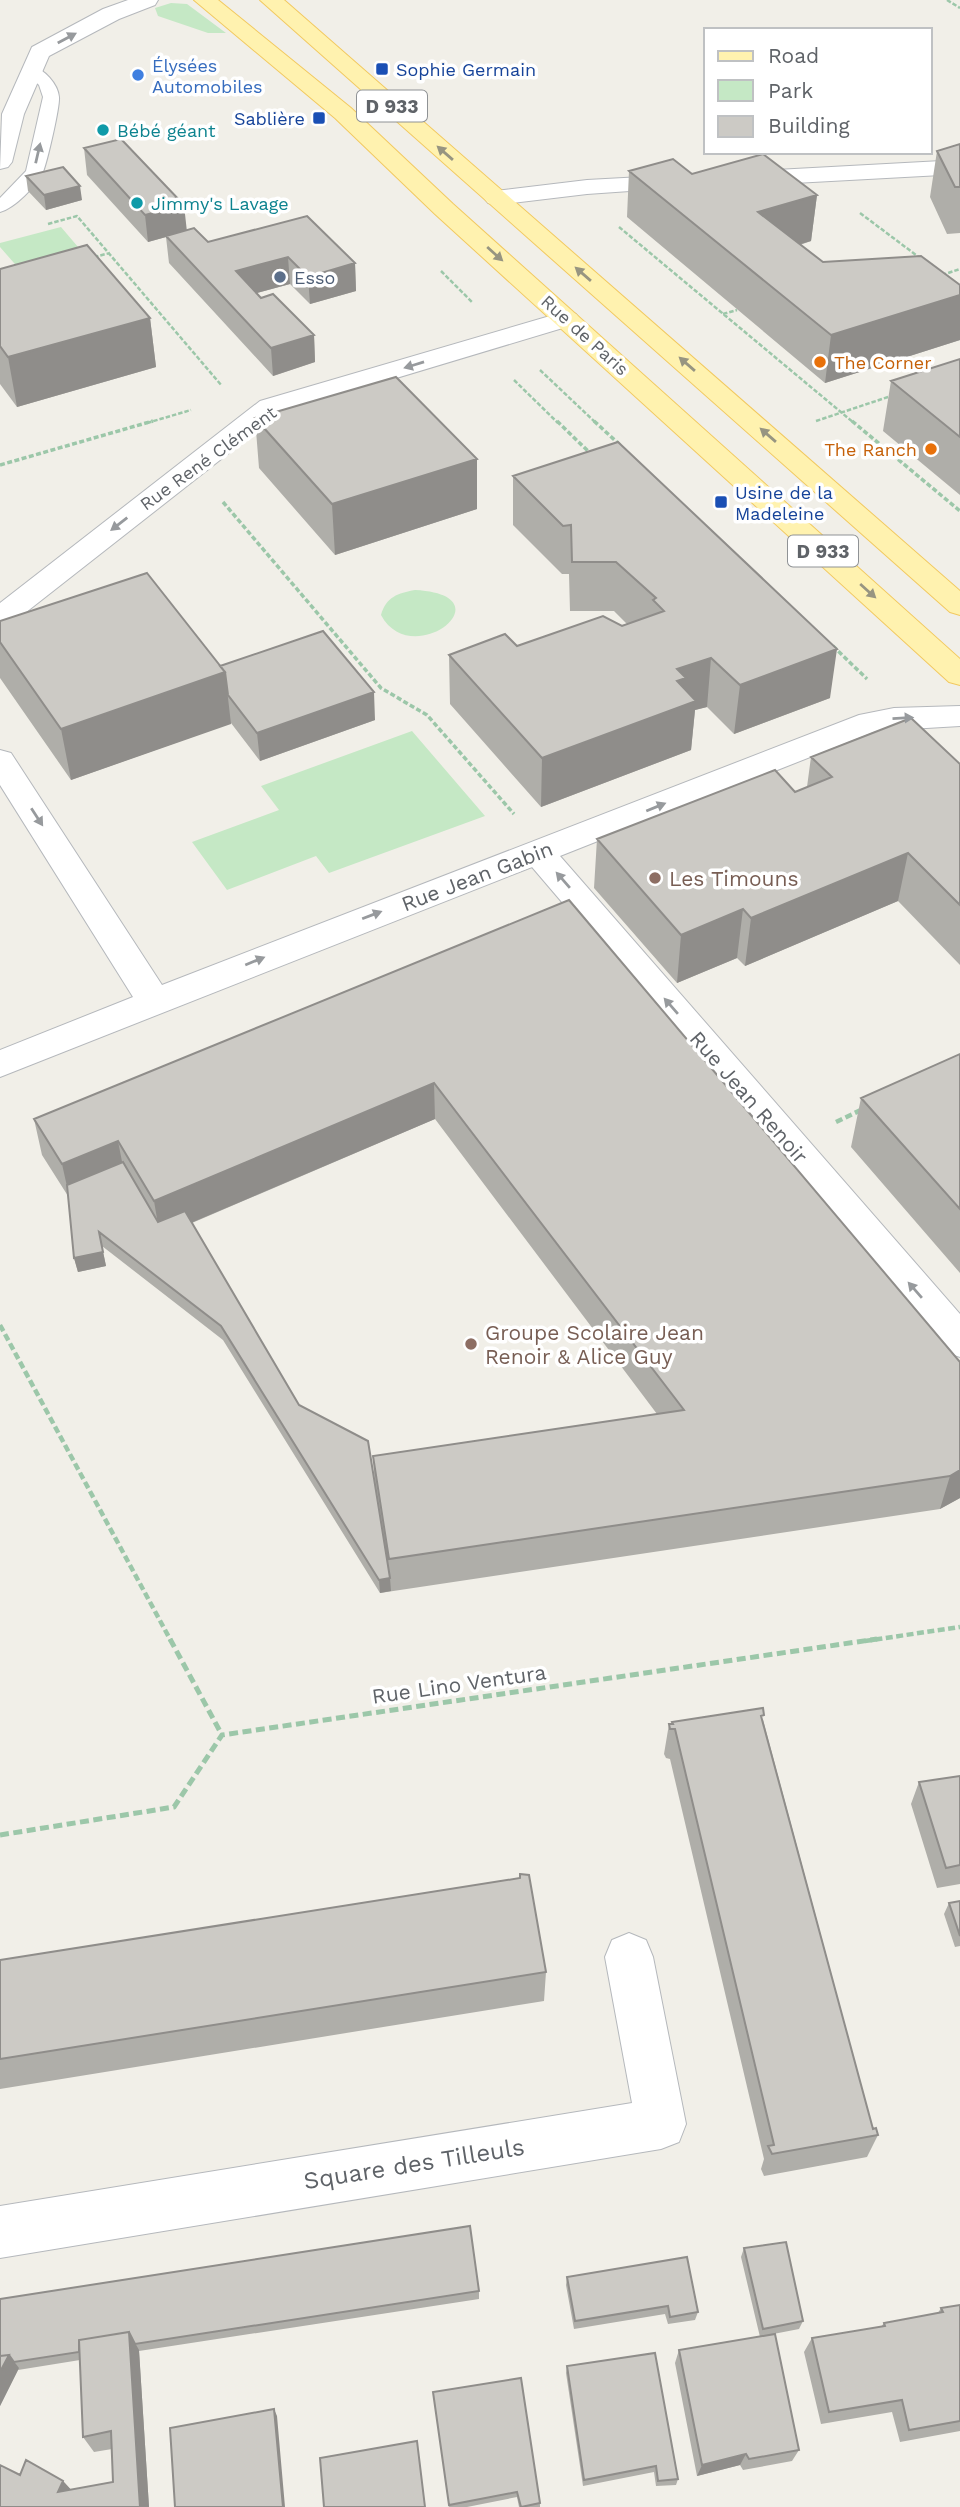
<svg xmlns="http://www.w3.org/2000/svg" width="960" height="2507" viewBox="0 0 960 2507" font-family="'Work Sans',sans-serif">
  <rect width="100%" height="100%" fill="#f1efe8"/>
  <path fill="#c5e8c5" d="M171 3 187 4 226 33H208L158 16 155 8Z
    M61 227 84 254 21 271 0 247V243Z
    M415 590C510 595 412 673 381 615 386 597 398 593 415 590Z
    M412 731 485 816 329 873 316 856 227 890 192 842 279 810 261 786Z"/>
  <g fill="none" stroke-linecap="round" stroke-linejoin="round">
    <g stroke="#b5b8bc" stroke-width="2">
      <path id="service" d="M32 66C44 69 58 84 59 97 60 107 47 162 43 172 36 186 15 208 0 212V198L26 171 43 97 39 85 24 71Z"/>
    </g>
    <g stroke="#b5b8bc" stroke-width="2">
      <path id="minor" d="M128 0H158L155 5 119 19 49 56 24 114 12 162 8 167 0 169 2 114 32 47 103 9Z
        M960 160V174L739 186 731 184 727 179 731 174 739 172Z
        M679 175 687 177 691 182 687 187 587 194 496 205 488 203 484 198 488 193 496 191 587 180Z
        M567 311 576 314 580 319 576 324 280 413 11 624 0 627V603L260 401Z
        M960 706V726L876 731 560 856 960 1314V1357L946 1352 532 867 0 1077V1050L133 997 0 785V750L11 753 162 985 859 715 894 708Z
        M629 1933 646 1940 653 1957 686 2124 679 2142 661 2149 0 2258V2206L632 2103 605 1957 612 1940Z"/>
    </g>
    <g stroke="#f2c960" stroke-width="2">
      <path id="primary" d="M194 0H218L351 108 453 204 960 659V685L949 682 435 214 335 118Z
        M260 0H284L960 591V615L950 612Z"/>
    </g>
    <path stroke="#9cc7a9" stroke-width="2.5" stroke-dasharray="4.5 2" stroke-linecap="butt" d="M947 0 960 8
      M860 213 920 258
      M48 224 77 216 222 386
      M619 227 854 423
      M94 257 110 253
      M441 271 472 302
      M942 275 960 269
      M723 314 737 310
      M540 370 596 423
      M514 380 558 423
      M816 421 894 395
      M147 423 191 410"/>
    <path stroke="#9cc7a9" stroke-width="3.5" stroke-dasharray="5 2.5" stroke-linecap="butt" d="M557 421 591 454
      M594 421 620 445
      M852 421 960 511
      M0 465 153 421
      M223 502 381 688 427 715 514 814
      M833 646 867 679"/>
    <path stroke="#9cc7a9" stroke-width="4.5" stroke-dasharray="7 3.5" stroke-linecap="butt" d="M836 1122 863 1109
      M0 1325 171 1641
      M865 1641 960 1627"/>
    <path stroke="#9cc7a9" stroke-width="5" stroke-dasharray="9 4.5" stroke-linecap="butt" d="M170 1639 222 1735
      M0 1835 174 1807 222 1735 877 1639"/>
    <use href="#service" fill="#fff" fill-rule="evenodd"/>
    <use href="#minor" fill="#fff" fill-rule="evenodd"/>
    <use href="#primary" fill="#fff2af" fill-rule="evenodd"/>
  </g>
  <path fill="#afaea9" fill-rule="evenodd" d="M960 144V233L947 234 930 197 937 151Z
    M84 148 187 230 208 242 355 263 356 291 310 304 290 284 257 293 261 298 314 335 315 362 273 376 169 263 166 237 148 242 87 175Z
    M629 171 692 174 817 195 811 241 800 245 823 262 960 285V340L825 383 627 217Z
    M26 176 82 200 46 210 28 191Z
    M0 269 150 318 156 367 17 407 0 384Z
    M960 359V495L883 431 891 381Z
    M255 418 477 459V509L335 555 259 468Z
    M513 476 830 698 734 734 707 707 695 710 691 750 541 807 450 704 449 655 517 646 627 624 614 611H570L569 574H562L513 525Z
    M0 621 220 666 375 720 260 761 231 723 71 780 0 678Z
    M811 757 960 764V965L898 901 745 966 737 958 677 983 594 888 597 839 795 792 807 787Z
    M569 900 960 1362V1498L940 1509 380 1593 223 1340 102 1246 106 1266 78 1272 74 1258 68 1196 42 1155 34 1119ZM435 1119 657 1414 373 1456 375 1489 299 1405 192 1223Z
    M960 1054V1273L851 1147 861 1098Z
    M763 1720 873 2129 878 2135 867 2157 764 2176 761 2169 764 2159 670 1759 666 1758 664 1754 669 1724H672V1722Z
    M960 1776V1884L937 1888 911 1804 919 1782Z
    M960 1901V1946L955 1947 944 1914 949 1903Z
    M0 1960 546 1972 544 2001 0 2089Z
    M744 2248 803 2321 799 2329 763 2336 799 2450 792 2461 743 2470 740 2465 697 2476 675 2363 679 2350 760 2337 741 2257Z
    M567 2277 698 2312 695 2320 668 2324 665 2314 574 2329 566 2285Z
    M479 2291V2299L139 2351 149 2507H0L20 2475 63 2481 71 2490 113 2482 112 2449 94 2452 83 2437 80 2360 18 2370 0 2406V2299Z
    M960 2305V2431L900 2442 892 2412 821 2424 804 2352 812 2338 881 2327 884 2323 938 2313 941 2308Z
    M567 2366 678 2479 676 2485 656 2486 654 2472 583 2486 566 2373Z
    M434 2399 540 2503V2507H519L517 2497 467 2507H449Z"/>
  <path fill="#8f8d8a" d="M80 186 82 200 46 210 44 195Z
    M817 195 811 241 754 258 758 212Z
    M184 205 187 232 166 236V237L148 242 145 215Z
    M288 257 290 284 238 298 236 271Z
    M355 263 356 291 310 304 308 277Z
    M960 295V340L825 383 831 335Z
    M150 318 156 367 17 407 8 357Z
    M314 335 315 362 273 376 271 348Z
    M477 459V509L335 555 332 504Z
    M837 649 830 698 734 734 740 685Z
    M711 658 707 707 695 710 691 750 541 807 542 758 677 669Z
    M225 672 231 724 71 780 61 729Z
    M374 692 375 720 260 761 257 733Z
    M908 853 898 901 745 966 751 918Z
    M743 909 737 958 677 983 681 935Z
    M434 1083 435 1119 160 1236 154 1201Z
    M118 1141 125 1177 70 1200 62 1164Z
    M103 1252 106 1266 78 1272 74 1258Z
    M960 1470V1498L940 1509 950 1476Z
    M390 1578 391 1591 380 1593 379 1580Z
    M129 2332 139 2350 149 2507H140Z
    M9 2355 19 2368 0 2406V2372Z
    M274 2409 277 2416 285 2507H283Z
    M746 2454 740 2465 697 2476 702 2465Z
    M63 2481 76 2495 58 2492Z"/>
  <path fill="#cccac5" stroke="#8f8d8a" stroke-width="2" d="M121 139 184 205 145 215 84 148Z
    M960 144V187H955L937 151Z
    M763 154 817 195 758 212 823 262 921 256 960 285V295L831 335 629 171 673 159 692 174Z
    M63 167 80 186 44 195 26 176Z
    M307 216 355 263 308 277 288 257 236 271 261 298 273 294 314 335 271 348 166 236 194 228 208 242Z
    M87 245 150 318 8 357 0 346V269Z
    M960 359V437L891 381Z
    M396 377 477 459 332 504 255 418Z
    M618 442 837 649 740 685 711 658 677 669 686 678 677 681 696 701 542 758 449 655 505 634 517 646 603 616 622 626 664 611 653 600 656 598 616 562H572L571 525 563 526 513 476Z
    M147 573 225 672 61 729 0 642V621Z
    M323 631 374 692 257 733 228 695 225 672 220 666Z
    M911 718 960 764V905L908 853 751 918 743 909 681 935 597 839 775 770 795 792 832 777 811 757Z
    M569 900 960 1362V1470L950 1476 389 1559 373 1456 684 1410 434 1083 154 1201 118 1141 62 1164 34 1119Z
    M960 1054V1209L861 1098Z
    M123 1162 158 1222 185 1211 299 1405 368 1441 390 1578 379 1580 221 1326 99 1232 103 1252 74 1258 67 1185Z
    M763 1708 764 1715 761 1716 873 2129 876 2128 878 2135 772 2154 768 2146 774 2145 675 1729H670L669 1724H673L672 1722Z
    M960 1776V1865L946 1868 919 1782Z
    M520 1874 529 1875 546 1972 0 2059V1960L520 1878Z
    M960 1901V1936L949 1903Z
    M470 2226 479 2291 135 2344 129 2332 79 2340V2352L14 2362 9 2355 0 2356V2299Z
    M786 2242 803 2321 763 2329 744 2248Z
    M687 2257 698 2312 670 2317 668 2306 575 2321 567 2277Z
    M960 2305V2421L909 2430 902 2400 829 2412 812 2338 885 2326 884 2323 943 2312 941 2308Z
    M129 2332 140 2507H0V2465L20 2475 26 2460 63 2481 58 2492 113 2482 111 2431 83 2437 79 2340Z
    M775 2334 799 2450 749 2459 746 2454 702 2465 679 2350Z
    M655 2353 678 2479 658 2481 656 2466 584 2480 567 2366Z
    M9 2355 0 2372V2356Z
    M521 2378 540 2503 521 2507 517 2492 449 2505 433 2392Z
    M274 2409 283 2507H175L170 2428Z
    M417 2441 425 2507H324L320 2458Z"/>
  <defs><path id="oneway-solid" d="M-6-.8H1V-3.2L6.5 0L1 3.2V.8H-6Z" transform="scale(1.75)"/></defs>
  <g fill="#979a9d">
    <use href="#oneway-solid" transform="translate(67 38) rotate(-28)"/>
    <use href="#oneway-solid" transform="translate(38 153) rotate(-77)"/>
    <use href="#oneway-solid" transform="translate(414 365) rotate(163)"/>
    <use href="#oneway-solid" transform="translate(119 524) rotate(142)"/>
    <use href="#oneway-solid" transform="translate(903 718) rotate(-3)"/>
    <use href="#oneway-solid" transform="translate(656 807) rotate(-22)"/>
    <use href="#oneway-solid" transform="translate(37 817) rotate(57)"/>
    <use href="#oneway-solid" transform="translate(563 880) rotate(-131)"/>
    <use href="#oneway-solid" transform="translate(372 915) rotate(-21)"/>
    <use href="#oneway-solid" transform="translate(255 961) rotate(-22)"/>
    <use href="#oneway-solid" transform="translate(671 1006) rotate(-131)"/>
    <use href="#oneway-solid" transform="translate(915 1290) rotate(-131)"/>
  </g>
  <g fill="#979581">
    <use href="#oneway-solid" transform="translate(445 153) rotate(-139)"/>
    <use href="#oneway-solid" transform="translate(495 254) rotate(42)"/>
    <use href="#oneway-solid" transform="translate(583 274) rotate(-139)"/>
    <use href="#oneway-solid" transform="translate(687 364) rotate(-139)"/>
    <use href="#oneway-solid" transform="translate(768 435) rotate(-139)"/>
    <use href="#oneway-solid" transform="translate(868 591) rotate(42)"/>
  </g>
  <g fill="#1a4fb4" stroke="#fff" stroke-width="2.5">
    <rect x="375" y="62" width="14" height="14" rx="3.5"/>
    <rect x="312" y="111" width="14" height="14" rx="3.5"/>
    <rect x="714" y="495" width="14" height="14" rx="3.5"/>
  </g>
  <circle fill="#3f7fe0" stroke="#fff" stroke-width="2.5" cx="138" cy="75" r="7"/>
  <g fill="#0f9aa8" stroke="#fff" stroke-width="2.5">
    <circle cx="103" cy="130" r="7"/>
    <circle cx="137" cy="203" r="7"/>
  </g>
  <circle fill="#5c6f8a" stroke="#fff" stroke-width="2.5" cx="280" cy="277" r="7"/>
  <g fill="#e8710a" stroke="#fff" stroke-width="2.5">
    <circle cx="820" cy="362" r="7"/>
    <circle cx="931" cy="449" r="7"/>
  </g>
  <g fill="#8d6e63" stroke="#fff" stroke-width="2.5">
    <circle cx="655" cy="878" r="7"/>
    <circle cx="471" cy="1344" r="7"/>
  </g>
  <g text-anchor="middle" dominant-baseline="central" stroke-width="7" stroke-linejoin="round" paint-order="stroke">
    <g font-size="18" fill="#366cbe" stroke="#fff" text-anchor="start">
      <text x="152" y="65">Élysées<tspan x="152" dy="21">Automobiles</tspan></text>
    </g>
    <g font-size="18" fill="#164399" stroke="#fff" text-anchor="start">
      <text x="396" y="69">Sophie Germain</text>
      <text x="305" y="118" text-anchor="end">Sablière</text>
      <text x="735" y="492">Usine de la<tspan x="735" dy="21">Madeleine</tspan></text>
    </g>
    <g font-size="18" fill="#0d838f" stroke="#fff" text-anchor="start">
      <text x="117" y="130">Bébé géant</text>
      <text x="151" y="203">Jimmy's Lavage</text>
    </g>
    <g font-size="18" fill="#4e5e75" stroke="#fff" text-anchor="start">
      <text x="294" y="277">Esso</text>
    </g>
    <g font-size="18" fill="#5f6368" stroke="#fff">
      <text transform="translate(585 335) rotate(42)">Rue de Paris</text>
      <text transform="translate(208 458) rotate(-36)">Rue René Clément</text>
    </g>
    <g font-size="18" fill="#c56008" stroke="#fff" text-anchor="start">
      <text x="834" y="362">The Corner</text>
      <text x="917" y="449" text-anchor="end">The Ranch</text>
    </g>
    <g fill="#fff" stroke="#8f9295" stroke-width="2">
      <rect x="357" y="90.5" width="70" height="31" rx="5"/>
      <rect x="788" y="535.5" width="70" height="31" rx="5"/>
    </g>
    <g font-size="19" font-weight="bold" fill="#5f6368">
      <text x="392" y="106">D 933</text>
      <text x="823" y="551">D 933</text>
    </g>
    <g font-size="21" fill="#5f6368" stroke="#fff">
      <text transform="translate(477 876) rotate(-21)">Rue Jean Gabin</text>
      <text transform="translate(749 1097) rotate(49)">Rue Jean Renoir</text>
      <text transform="translate(459 1684) rotate(-8)">Rue Lino Ventura</text>
    </g>
    <g font-size="21" fill="#785e54" stroke="#fff" text-anchor="start">
      <text x="669" y="878">Les Timouns</text>
      <text x="485" y="1332">Groupe Scolaire Jean<tspan x="485" dy="24">Renoir &amp; Alice Guy</tspan></text>
    </g>
    <g font-size="24" fill="#5f6368" stroke="#fff">
      <text transform="translate(414 2164) rotate(-9)">Square des Tilleuls</text>
    </g>
  </g>
  <rect x="704" y="28" width="228" height="126" fill="#ffffff" stroke="#bfc1c3" stroke-width="2"/>
  <rect x="718" y="51" width="35" height="10" fill="#fff2af" stroke="#bfc1c3" stroke-width="2"/>
  <text x="768" y="63" font-size="21" fill="#5f6368">Road</text>
  <rect x="718" y="80" width="35" height="21" fill="#c5e8c5" stroke="#bfc1c3" stroke-width="2"/>
  <text x="768" y="98" font-size="21" fill="#5f6368">Park</text>
  <rect x="718" y="116" width="35" height="21" fill="#cccac5" stroke="#bfc1c3" stroke-width="2"/>
  <text x="768" y="133" font-size="21" fill="#5f6368">Building</text>
</svg>
